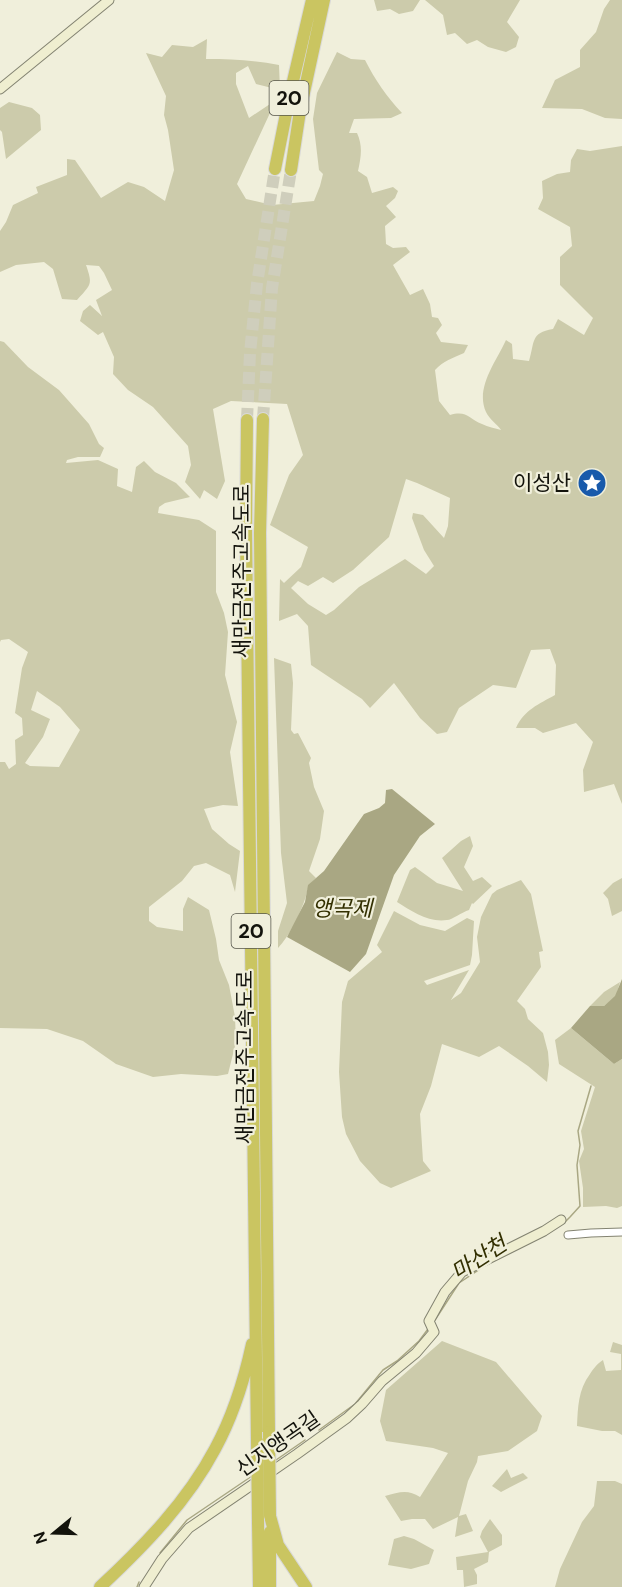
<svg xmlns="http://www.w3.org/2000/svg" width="622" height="1587" viewBox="0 0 622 1587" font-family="'DM Sans','Noto Sans KR',sans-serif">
  <rect width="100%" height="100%" fill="#f0efdb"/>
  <path fill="#cccbab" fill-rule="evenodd" d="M374 0H420L413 11 399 14 390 9 377 11Z
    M425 0H520L507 22 519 37 516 47 506 52 488 47 477 40 467 44 455 33 447 35 443 15Z
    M610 0H622V119L605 118 582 109 542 108 555 80 580 67V50L596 32 604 9Z
    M207 39 206 59C231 59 254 60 279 65L280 90 256 84 248 66 236 73V84L249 118 276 100 237 184 246 199 272 205 314 201 320 186 323 174 319 170 313 119 317 93 337 52 351 59 365 60C375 80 387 97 402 113L391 118 354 119 349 133H357C363 146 361 157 358 171L367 177 372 193 393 187 398 191 395 198 386 206 396 217 385 226 386 244 393 248 406 247 410 252 393 265 410 295 423 289 430 304 432 317 438 318 442 325 436 333 441 342 468 345 464 353C453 358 443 361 435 370L439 401 450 415C467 410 469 419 482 424 488 427 495 428 501 430 498 425 489 419 486 412 475 388 496 362 506 340L512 344 513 359 529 361C535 342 530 333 553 329L558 319 584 335 593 318 560 285V257L572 246 570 227 538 209 543 198 542 181 557 174 570 172 571 160 577 149 590 151 622 146V804L614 784 584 792 583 770 593 742 576 723 543 733 535 728H516C524 710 539 704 555 695L556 665 550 649 531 650 516 688 493 685 459 708 447 732 437 734 420 718 394 683 370 708 362 699 311 665 308 626 297 614 279 621 280 579 284 583 301 567 308 547 270 525 289 475 303 455 287 404 231 401 213 409 225 481 217 499 204 490 200 499 185 482 191 465 188 446 153 407 128 390 113 374 114 357 103 332 98 335 80 321 83 311 90 305 102 316 96 300 112 290 104 273 99 266 86 265C93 285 91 284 77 300L62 299 53 269 44 262 16 265 0 272V231L6 222 13 205 38 193 36 187 67 175V159L75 160 101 198 128 182 144 187 165 201 174 170 168 130 164 115 166 96 146 53 162 57 172 45 193 47ZM406 479 417 483 450 498 448 526 444 538 423 515 413 513 412 518 424 550 434 566 426 574 405 559 359 587 334 610 326 615 308 604 291 588 298 581 308 586 323 577 333 583 353 570 389 537Z
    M9 102 32 108 40 115 41 130 6 159 2 132 0 130V108Z
    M0 341 4 342 28 367 59 390 89 424 99 444 104 448 100 457H78L67 460 66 463 98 460 118 469 117 486 132 492 136 467 144 461 155 472 176 483 190 497 165 503 159 507 158 513 199 520 216 531V592L224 613 228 632 225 675 237 722 230 752 238 806 223 805 204 809 212 829 229 844 240 851 235 892 230 875 206 863 194 866 182 881 149 907V921L157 927 183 931V909L188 897 209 910 216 939 219 960 229 985 235 1017 236 1042 228 1074 217 1076 181 1074 153 1077 116 1064 83 1041 47 1029 0 1028V762H5L9 769 16 764 15 740 23 735 22 718 15 713 22 668 28 652 9 639 1 640 0 642ZM37 691 60 707 80 730 59 767 30 766 25 763 43 737 50 719 31 710Z
    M274 658 291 664 293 683 291 730 294 734 298 733 311 758 309 763 314 787 324 811 320 839 309 871 316 878C305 888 309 890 304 902 298 918 290 935 278 948V931L287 903 281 853Z
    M470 836 473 846 464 867 473 881 482 877 492 886 473 904 472 903 469 910C462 912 452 920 447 920 429 923 411 911 397 902L410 870 415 867 437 883 463 891 442 858 461 841Z
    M622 878V911L612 916 608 899 603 893 613 883Z
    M521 880 531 894 543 951 539 952 541 967 517 1001 525 1009 528 1019 543 1033 548 1052 549 1065 547 1082 528 1066 499 1046 479 1057 442 1044 431 1086 420 1114 423 1161 431 1171 391 1188 380 1183 360 1161 346 1134 342 1117 339 1072 342 1002 348 981 382 952 377 945 394 911 420 925 445 931 467 918 474 921 472 955 470 965 424 981 427 985 469 970 451 1000 461 993 480 962 477 937 481 917 492 894 497 890Z
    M620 982 616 996 604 1006H590L604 992Z
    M571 1028 614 1064 622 1059V1206L617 1208 606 1206 583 1207V1188L579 1161 584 1149 581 1131 595 1087 559 1064 555 1040Z
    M442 1341 496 1362 542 1416 537 1431 508 1451 478 1456 477 1462 468 1481 459 1516 466 1514 473 1531 455 1537 458 1517 433 1529 425 1519H412L401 1521 385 1496C399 1492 408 1489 420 1497L448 1453 433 1448 386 1441 380 1421 386 1390Z
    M613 1342 622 1345V1435L615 1431H602L577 1426C578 1407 578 1390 590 1374 594 1368 597 1364 603 1360L606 1371 621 1370V1354L610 1352Z
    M507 1469 511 1478 523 1473 528 1478 501 1492 492 1486Z
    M597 1481H615L622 1484V1587H555L560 1569 582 1522 594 1506Z
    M490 1519 502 1535V1545L489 1552 488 1562 474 1569 477 1575V1584L464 1587 463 1570H457L456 1557 488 1552 480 1537 482 1531Z
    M404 1536 414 1539 434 1550 429 1564 411 1569 388 1565 394 1539Z"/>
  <path fill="#a9a783" d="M392 789 435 824 420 836 394 875 366 954 350 972 287 937 305 902 308 885 324 871 364 814 379 808 385 803 386 790Z
    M622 979V1059L614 1064 571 1028 590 1006H604L615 996Z"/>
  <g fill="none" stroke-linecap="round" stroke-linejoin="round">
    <path stroke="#a9a783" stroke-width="1.5" d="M566 1221 570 1217 580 1206 577 1165 580 1145 578 1131 591 1086
      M435 1320 459 1283 483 1267
      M319 1430 355 1404 383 1370 397 1361 419 1341 428 1329
      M276 1460 305 1440
      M160 1553 187 1520 252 1476
      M137 1587 139 1582"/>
    <path stroke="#cfcebc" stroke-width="12" stroke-dasharray="12 6" stroke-linecap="butt" d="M263 419 272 288 291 170
      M247 420 250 353 257 284 275 169"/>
    <g stroke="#838371" stroke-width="9">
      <path id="street" d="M568 1235 591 1233 622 1232"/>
    </g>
    <g stroke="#838371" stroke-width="11">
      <path id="secondary" d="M0 89 109 0
        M144 1587 162 1559 189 1528 297 1454 347 1418 362 1404 382 1381 416 1353 434 1332 429 1321 445 1292 462 1272 544 1231 561 1220"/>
    </g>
    <g stroke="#d9d9d8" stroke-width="14">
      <path id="highway" d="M275 169 290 94 312 0
        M291 170 300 111 324 0
        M263 419 260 533 269 1432
        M247 420 246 532 257 1441
        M270 1516 278 1545 306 1587
        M258 1522 259 1587
        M270 1532V1587
        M100 1587C143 1547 187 1502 215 1449 233 1416 244 1381 252 1344"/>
    </g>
    <use href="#street" stroke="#fff" stroke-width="7"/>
    <use href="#secondary" stroke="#efeed0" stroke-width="9"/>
    <use href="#highway" stroke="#cac561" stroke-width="12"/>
    <g stroke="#d9d9d8" stroke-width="14" stroke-linecap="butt">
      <path id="highway-bridge" d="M269 1432 270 1516
        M257 1441 258 1522"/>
    </g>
    <use href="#highway-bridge" stroke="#cac561" stroke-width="12"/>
  </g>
  <defs>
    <g id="sight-disc" transform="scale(1.5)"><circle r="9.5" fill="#185aab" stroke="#f0efdb"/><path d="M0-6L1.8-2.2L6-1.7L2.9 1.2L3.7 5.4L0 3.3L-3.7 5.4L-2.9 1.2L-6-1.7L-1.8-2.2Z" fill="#fff"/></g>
  </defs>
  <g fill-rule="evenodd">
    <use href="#sight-disc" x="592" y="483"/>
  </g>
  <g text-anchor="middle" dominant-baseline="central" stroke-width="4.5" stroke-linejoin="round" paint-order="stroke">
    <g fill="#f0efdb" stroke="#55554a" stroke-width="1.5">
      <rect x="269.5" y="81" width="39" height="34" rx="4.5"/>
      <rect x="231.5" y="914" width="39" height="34" rx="4.5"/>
    </g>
    <g font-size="20" font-weight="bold" fill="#13130c">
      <text x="289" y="98">20</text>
      <text x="251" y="931">20</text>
    </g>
    <g font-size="21" fill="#13130c" stroke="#f0efdb" text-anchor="end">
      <text x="571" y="483">이성산</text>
    </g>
    <g font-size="21" fill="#13130c" stroke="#f0efdb">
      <text transform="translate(242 571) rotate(-90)">새만금전주고속도로</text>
      <text transform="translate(245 1057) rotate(-90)">새만금전주고속도로</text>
      <text transform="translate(278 1444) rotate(-35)">신지앵곡길</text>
    </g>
    <g font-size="22" font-style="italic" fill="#322f00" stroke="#f0efdb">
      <text x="342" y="908">앵곡제</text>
      <text transform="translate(479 1258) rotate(-33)">마산천</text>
    </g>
  </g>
  <g transform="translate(54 1533) rotate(251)" stroke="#f0efdb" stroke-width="4.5" paint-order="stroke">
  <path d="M0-4.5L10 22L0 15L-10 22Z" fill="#13130c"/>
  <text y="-9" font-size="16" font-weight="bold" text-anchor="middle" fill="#13130c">N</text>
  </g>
</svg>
